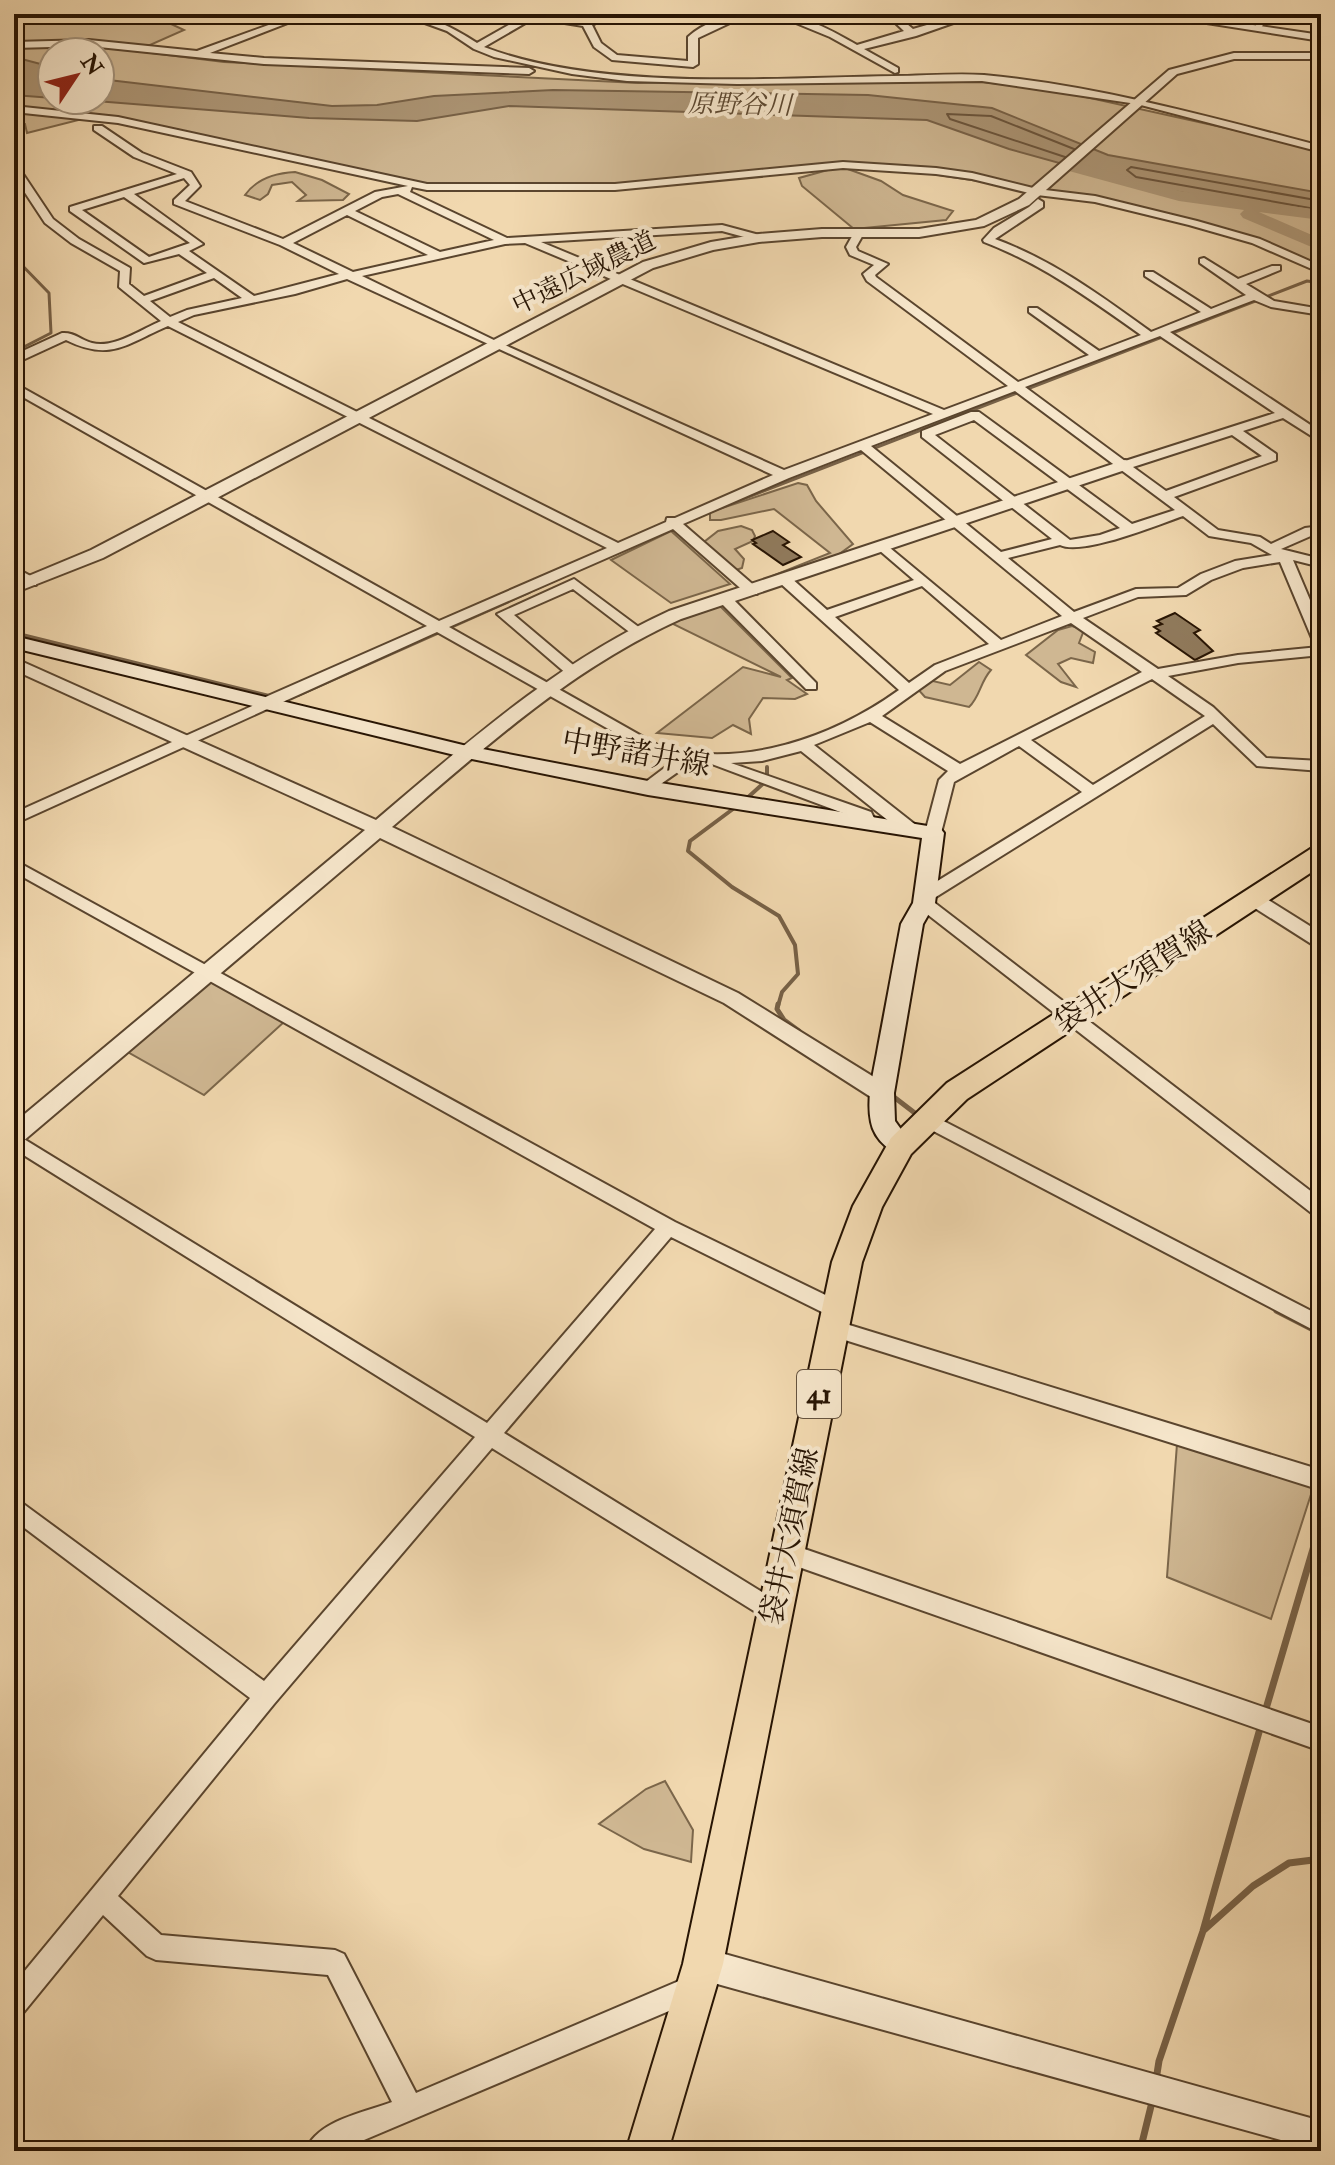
<svg xmlns="http://www.w3.org/2000/svg" width="1335" height="2165" viewBox="0 0 1335 2165" font-family="'IM FELL Double Pica','Noto Serif JP',serif">
  <rect width="100%" height="100%" fill="#f1d8af"/>
  <filter id="stains"><feTurbulence type="fractalNoise" baseFrequency=".0025" numOctaves="4"/><feColorMatrix values="0 0 0 0 .2 0 0 0 0 .09 0 0 0 0 .02 0 0 0 .5 -.17"/></filter>
  <radialGradient id="worn" r=".72"><stop offset=".6" stop-color="#630" stop-opacity="0"/><stop offset="1" stop-color="#630" stop-opacity=".3"/></radialGradient>
  <path fill="#cfb792" stroke="#7b664a" stroke-width="2" fill-rule="evenodd" d="M14 14H194L154 16 184 30 141 49 87 45 224 62 638 83 937 77 1054 90 1321 149V270L1216 227 1110 201 872 165 845 168 881 181 903 195 953 211 946 220 854 229 802 186 799 178 835 168 622 187 420 186 94 116 27 133 25 124 14 125ZM52 52H100V100H52Z
    M295 172 322 180 349 194 343 200 298 201 306 195 292 182 272 185 268 194 260 200 245 195C257 178 276 173 295 172Z
    M798 483 807 485 816 501 853 544 835 557 775 579 772 576 830 553 774 509 721 520H710V512Z
    M741 526 752 530 755 536 753 541 735 549 744 559 742 568 730 572 704 542 718 531Z
    M671 531 730 584 671 603 611 560Z
    M720 606 792 678 787 680 807 694 795 699 763 698 749 719 751 734 733 725 712 738 657 733 743 667 781 677 671 623Z
    M1072 626 1084 630 1079 643 1095 652 1093 663 1071 658 1058 664 1076 687 1061 682 1026 655 1058 630Z
    M979 662 991 670C980 682 980 697 969 707L925 697 915 686 924 679 950 685Z
    M208 979 284 1022 204 1095 126 1051Z
    M1177 1444 1314 1485 1271 1619 1167 1577Z
    M665 1781 693 1830 691 1862 644 1849 599 1824 646 1789Z"/>
  <path fill="#ac9575" stroke="#776147" stroke-width="2" d="M14 57 52 67V98L14 95Z
    M100 79 332 106 377 105 434 96 553 90 868 95 992 108 1108 155 1321 193V218L1135 184 1009 149 927 120 509 106 417 121 309 118 83 100H100Z"/>
  <g fill="none" stroke-linecap="round" stroke-linejoin="round">
    <path stroke="#6a543c" stroke-width="2" d="M1065 157 950 119 947 114 991 116 1074 149
      M1321 201 1131 167 1127 170 1136 177 1321 210"/>
    <path stroke="#776147" stroke-width="3" d="M14 257 49 293 51 333 14 352
      M722 507 1307 281 1321 283
      M525 594 563 577"/>
    <path stroke="#776147" stroke-width="4" d="M14 633 273 697
      M298 695 529 592
      M745 800 767 780V767
      M737 806 690 841 688 851 732 887 779 916 795 945 798 974 782 992 778 1006"/>
    <path stroke="#776147" stroke-width="5" d="M778 1004 777 1009 784 1020 799 1031
      M890 1094 920 1117
      M1276 1311 1321 1334"/>
    <path stroke="#776147" stroke-width="7" d="M1265 1712 1321 1522
      M1204 1930 1253 1886 1289 1863 1321 1859
      M1156 2080 1159 2061 1203 1931 1261 1725
      M1140 2151 1153 2098"/>
    <path fill="#ac9575" fill-rule="evenodd" d="M1075 162 1180 191 1321 210V220L1259 212 1321 239V251L1243 218 1240 214 1244 210 1179 201 1069 171 1066 167 1069 163Z"/>
  </g>
  <path fill="#907a5c" stroke="#271403" stroke-width="2" d="M773 531 789 542 783 545 801 557 783 565 753 544 756 543 752 540Z
    M1175 613 1200 630 1194 633 1213 651 1195 660 1156 633 1160 631 1154 627 1162 624 1157 621Z"/>
  <g fill="none" stroke-linecap="round" stroke-linejoin="round">
    <g stroke="#5a452e" stroke-width="4">
      <path id="minor" d="M299 14H311L210 53 264 58 529 68 534 71 529 74 264 64 89 46 14 48V42L89 40 197 51Z
        M400 14C428 14 454 28 477 43L528 14 586 21 602 14H613L592 25 601 43 617 55 688 61V37C703 23 729 14 749 14L698 38V64L693 67 612 60 594 47 583 26 534 18 484 47C599 91 770 78 893 76 923 76 954 73 984 75 1099 86 1210 117 1321 146V152L1137 104 982 81 737 84 627 81 572 74 494 57 474 49 447 31Z
        M774 14C802 14 833 31 857 45L904 31 886 14H895L913 29 965 14H979L916 36 864 49 898 68V72L895 73 830 37Z
        M1261 14H1269L1260 30H1254Z
        M1301 14H1321V20L1302 16Z
        M14 106 118 117 427 184H615L843 162 936 168 972 173 1037 189 1095 196 1197 221 1260 239 1321 266V273L1252 243 1189 225 1095 202 1037 195 972 179 936 174 843 168 615 190H427L412 187 410 192 507 238 722 225 763 236 764 238 759 241 722 231 541 242 944 410 1008 386 867 281 863 274 874 265 850 255 846 247 855 231 864 233 856 247 858 251 888 264 875 275 876 277 1018 382 1089 355 1029 312V308H1037L1099 351 1141 335C1090 299 1042 264 984 242L983 240 994 228 1029 207 1038 199 1043 202V207L995 239C1053 260 1101 296 1151 332L1201 312 1145 276V272H1153L1211 309 1246 295 1200 263V259L1204 258 1238 279 1272 266H1280V270L1246 284 1274 301 1321 309V315L1271 307 1254 300 1170 332 1321 432V442L1283 418 1243 431 1276 454V460L1174 497 1218 530 1260 537 1271 544 1305 528 1321 526V534L1313 535 1281 549 1321 559V567L1293 560 1321 626V655L1238 663 1168 676 1213 707 1266 758 1321 761V771L1257 766 1213 724 931 900 1321 1199V1218L1314 1215 918 907 916 903 918 893 1082 792 1019 746 954 782 941 833 933 838 925 833 939 780 948 771 870 722 814 745 917 826 919 830 917 834H905L801 751 762 761 731 763 871 812 877 824 875 828H863L859 819 709 763 692 762 648 793 643 792 640 788 643 784 675 760 651 753 437 632 14 824V813L259 703 261 699 427 626 14 392V383L439 621 607 548 168 326C126 344 111 362 66 340L14 364V355L62 333C74 332 81 340 92 343 113 349 142 329 161 321L119 287 120 271 71 243 45 223 14 176V125L22 128 21 171 53 219 79 239 130 268 129 284 144 296 207 273 179 254 144 263 70 211V207L177 174 134 157 94 130V126H102L142 153 191 172 200 186 185 201 283 239 375 192 408 186 118 123 14 112ZM184 178 190 185 174 200V204L280 245 339 274 254 296 189 251 203 244 134 194ZM398 194 494 240 440 252 355 211 382 197ZM124 197 190 243 149 257 82 210ZM347 215 428 255 353 272 293 243ZM525 243 933 414 784 470 498 342 362 276 505 244ZM214 278 242 298 187 310 170 317 150 301ZM347 279 773 475 675 518H667L666 522 618 543 178 322 194 315 295 294ZM1160 336 1275 413 1125 461 1025 387ZM1015 391 1175 510 1132 524 979 412H971L922 431V437L1052 539 1001 552 871 446ZM974 420 1120 528 1100 535 1070 540 935 435ZM1232 435 1262 456 1166 491 1133 467ZM861 450 1062 616 1001 640 884 543 877 547 879 550 914 580 827 610 790 577H780V583L899 690C832 738 743 769 661 747L449 627 673 529 747 594H757V588L683 524 789 478ZM1183 516 1209 536 1251 543 1272 555 1235 561 1201 574 1178 588 1136 589 1074 612 1008 558 1060 545C1082 556 1157 525 1183 516ZM1280 562 1314 643 1319 647 1238 655 1158 669 1083 618 1138 597 1186 595 1211 580 1243 568ZM922 586 989 644 935 665 909 683 835 617ZM1071 623 1142 672 960 764 882 716 945 671ZM1152 679 1205 716 1093 785 1031 740Z
        M14 567 36 579V585H26L14 577Z
        M574 579 644 631 637 635 632 634 573 589 514 615 578 669 580 672 573 676 568 675 497 614Z
        M725 595 730 596 816 683V689H806L720 602V596Z
        M14 860 675 1222 844 1304 847 1310 844 1316 837 1318 830 1316 671 1237 504 1433 783 1605 786 1612 783 1619 775 1623 767 1619 492 1448 274 1704 118 1896 161 1935 335 1950 344 1954 416 2093 693 1975 702 1979 706 1988 702 1997 338 2151H305C318 2120 363 2113 392 2102L328 1975 156 1960 147 1956 103 1915 23 2013 14 2017V1984L250 1698 14 1520V1497L264 1681 475 1437 14 1149V1133L487 1423 655 1229 14 872Z
        M926 1112 1321 1316V1334L920 1124 917 1119 920 1114Z
        M833 1320 1321 1470V1490L826 1334 823 1328 826 1322Z
        M787 1543 1321 1727V1751L779 1560 776 1553 779 1546Z"/>
    </g>
    <g stroke="#5a452e" stroke-width="4">
      <path id="tertiary" d="M1149 14H1177L1321 35V41Z
        M1234 53H1321V59H1234L1177 74 1029 205 984 226 919 237H822L759 242 713 250 653 268 103 558 14 593V582L91 550 643 262 711 242 759 234 822 229H919L976 220 1019 199 1169 70Z
        M1125 460 1131 462V468L681 619C570 669 483 749 392 827L738 993 890 1087 893 1093 890 1099 882 1101 874 1099 724 1003 380 838 22 1142 14 1145V1123L365 830 14 670V658L376 820C469 741 557 662 669 611Z
        M1254 891 1321 933V950L1247 903 1244 898 1247 893Z
        M703 1948 1321 2121V2151L703 1980 692 1975 687 1964 692 1953Z"/>
    </g>
    <g stroke="#271403" stroke-width="4">
      <path id="secondary" d="M14 636 467 746 648 781 940 828 944 833 935 903 923 924 894 1093 895 1121 913 1146 910 1153C893 1158 874 1139 871 1122 866 1098 874 1071 878 1047 886 1006 893 965 901 924L913 903 922 838 648 795 467 758 14 648Z"/>
    </g>
    <g stroke="#271403" stroke-width="4">
      <path id="primary" d="M1321 846V866L967 1099 911 1154 882 1207 862 1262 723 1964 668 2151H626L683 1964 832 1262 853 1206 891 1138 947 1083 1312 848Z"/>
    </g>
    <use href="#minor" fill="#f6e6cb" fill-rule="evenodd"/>
    <use href="#tertiary" fill="#f6e6cb" fill-rule="evenodd"/>
    <use href="#secondary" fill="#f6e6cb" fill-rule="evenodd"/>
    <use href="#primary" fill="#f1d8af" fill-rule="evenodd"/>
  </g>
  <g text-anchor="middle" dominant-baseline="central" stroke-width="8" stroke-linejoin="round" paint-order="stroke">
    <g font-size="26" font-style="italic" fill="#5c4831" stroke="#f6e6cb">
      <text transform="translate(740 105) rotate(1)">原野谷川</text>
    </g>
    <g font-size="26" fill="#271403" stroke="#f6e6cb">
      <text transform="translate(584 273) rotate(-26)">中遠広域農道</text>
    </g>
    <rect fill="#f6e6cb" stroke="#65533f" stroke-width="2" x="797" y="1370" width="44" height="48" rx="6"/>
    <g font-size="28" font-weight="bold" fill="#271403">
      <text x="819" y="1394">41</text>
    </g>
    <g font-size="30" fill="#271403" stroke="#f6e6cb">
      <text transform="translate(636 753) rotate(10)">中野諸井線</text>
      <text transform="translate(1133 977) rotate(-33)">袋井大須賀線</text>
      <text transform="translate(790 1536) rotate(-78)">袋井大須賀線</text>
    </g>
  </g>
  <rect width="1335" height="2165" fill="none" stroke="#f1d8af" stroke-width="48"/>
  <rect x="16" y="16" width="1303" height="2133" fill="none" stroke="#271403" stroke-width="4"/>
  <rect x="24" y="24" width="1287" height="2117" fill="none" stroke="#271403" stroke-width="2"/>
  <g transform="translate(76 76) rotate(55)"><circle r="38" fill="#f6e6cb" stroke="#a3927b" stroke-width="2"/>
  <path d="M0-6L14 30L0 20L-14 30Z" fill="#8f2418"/>
  <text y="-12" font-size="22" font-weight="bold" text-anchor="middle" fill="#271403">N</text>
  </g>
  <rect width="100%" height="100%" filter="url(#stains)"/>
  <rect width="100%" height="100%" fill="url(#worn)"/>
</svg>
